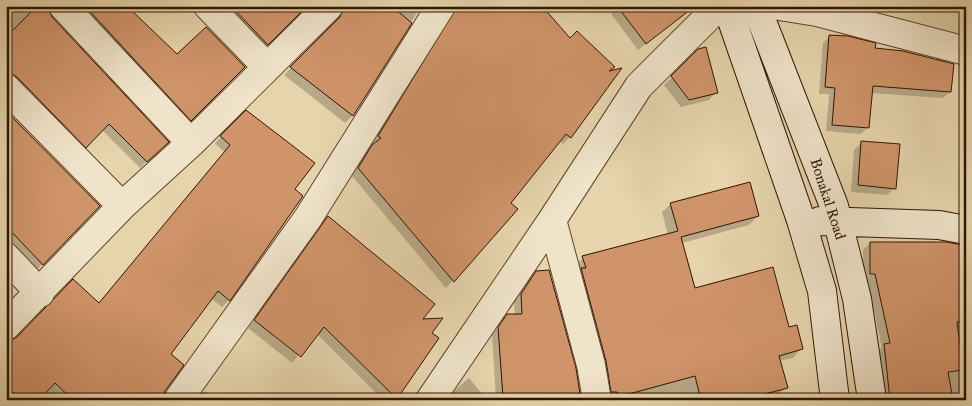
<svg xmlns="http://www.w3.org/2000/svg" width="972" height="406" viewBox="0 0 972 406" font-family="'IM FELL Great Primer',serif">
  <rect width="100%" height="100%" fill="#e6d4ac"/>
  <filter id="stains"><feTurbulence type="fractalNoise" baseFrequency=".004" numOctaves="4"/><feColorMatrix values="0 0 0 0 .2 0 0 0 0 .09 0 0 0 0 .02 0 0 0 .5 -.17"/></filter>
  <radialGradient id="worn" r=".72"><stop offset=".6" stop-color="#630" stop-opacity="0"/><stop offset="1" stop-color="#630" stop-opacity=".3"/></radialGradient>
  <path fill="#0003" d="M6 6H47L51 17 160 149 140 168 102 130 79 153 6 81Z
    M72 6H125L177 56 244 67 184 126Z
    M216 6H305L260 51Z
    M335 6H421L352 116 345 123 284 75 334 25 337 19Z
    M448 6H540L570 39 607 73 570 137 563 144 559 141 509 203 516 209 446 288 352 176 365 154 374 145 372 143 448 23 450 14Z
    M619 6 690 9 638 50 611 14Z
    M830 36 874 50 950 92 943 98 871 93 868 127 861 134 826 131 829 94H819L823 43Z
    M698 51 716 92 709 100 681 107 664 85Z
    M6 112 98 206 36 271 6 240Z
    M246 112 293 189 229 300 222 307 211 298 169 355 161 400H7L6 342 98 304 224 152 215 143Z
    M862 142 895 188 887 195 851 192 854 150Z
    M671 204 758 216 749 225 682 243 694 290 788 329 801 349 793 358 779 361 786 387 778 396 779 400H603L575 266 583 258 668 235 662 212Z
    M328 218 431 334 398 383 382 399 317 334 292 363 248 328Z
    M870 243 966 269V400H880L877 352 882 348 868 281H863V250Z
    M537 272 575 369 581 400H496L492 335 507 316 515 315 514 302Z
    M469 378 487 400H448L454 391Z
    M205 391 218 400H197Z"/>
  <path fill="#d0946a" stroke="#2f1500" d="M37 6H48L52 17 169 142 147 162 109 124 86 148 17 77 6 70V37Z
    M85 6H127L177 54 206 27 245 67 191 121Z
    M231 6H307L268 45Z
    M344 6H391L412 23 353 116 290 67 340 17Z
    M457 6H542L570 38 577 31 615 67 609 71 622 68 571 138 566 134 511 203 518 209 454 282 358 168 372 145 381 138 378 136Z
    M617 6H695L646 44Z
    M829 35 848 36 876 43 875 48 903 51 954 64 951 92 873 86 869 128 832 125 835 88 825 87Z
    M706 47 718 93 689 100 671 76 698 49Z
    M246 110 315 163 295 189 303 196 230 301 218 291 171 354 184 365 165 391 163 400H73L55 383 39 400H21L6 386V343L17 337 73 279 99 303 230 145 220 136Z
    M6 111 100 206 43 265 6 226Z
    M861 141 900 144 896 189 858 185Z
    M750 182 759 216 681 237 695 288 773 267 789 327 797 325 803 349 779 356 788 388 742 400H701L695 376 618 397 617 392H611L606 361 581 268H586L582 256 678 231 670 203Z
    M328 216 435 304 423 319 443 318 432 333 439 338 397 399 324 327 301 357 254 320Z
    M870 242H946L963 245V292L966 320 957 322 963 370 948 372 953 400H890L884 344 890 343 875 274H870Z
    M549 270 576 368 580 394 503 398 498 327 507 314H522L521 294 536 271Z"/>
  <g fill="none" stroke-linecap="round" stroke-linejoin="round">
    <g stroke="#5d452b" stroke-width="30">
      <path id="street" d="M63 6 191 143
        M208 6 267 67
        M779 6 817 12 966 51
        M6 88 122 206
        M552 220 591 365 597 400
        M6 257 40 293
        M6 326 122 206 191 143 329 6
        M178 400 308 218 441 6
        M430 400 552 220 639 86 719 6"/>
    </g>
    <g stroke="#2f1500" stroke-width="30">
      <path id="secondary" d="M727 6 801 220 822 291 835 400
        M756 6 834 206 857 299 872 400
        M820 221 939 225 966 230"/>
    </g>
    <use href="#street" stroke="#efe3c9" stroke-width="28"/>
    <use href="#secondary" stroke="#efe3c9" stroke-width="28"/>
  </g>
  <g text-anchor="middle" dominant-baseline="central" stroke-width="4" stroke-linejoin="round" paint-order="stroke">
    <g font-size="15" fill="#2f1500" stroke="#efe3c9">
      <text transform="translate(828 199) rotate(72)">Bonakal Road</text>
    </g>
  </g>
  <rect width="972" height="406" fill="none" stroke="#e6d4ac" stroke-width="25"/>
  <rect x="8" y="8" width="957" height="391" fill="none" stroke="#2f1500" stroke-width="2.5"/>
  <rect x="12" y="12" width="947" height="381" fill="none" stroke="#2f1500"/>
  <rect width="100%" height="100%" filter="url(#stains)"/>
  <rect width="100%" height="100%" fill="url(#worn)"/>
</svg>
